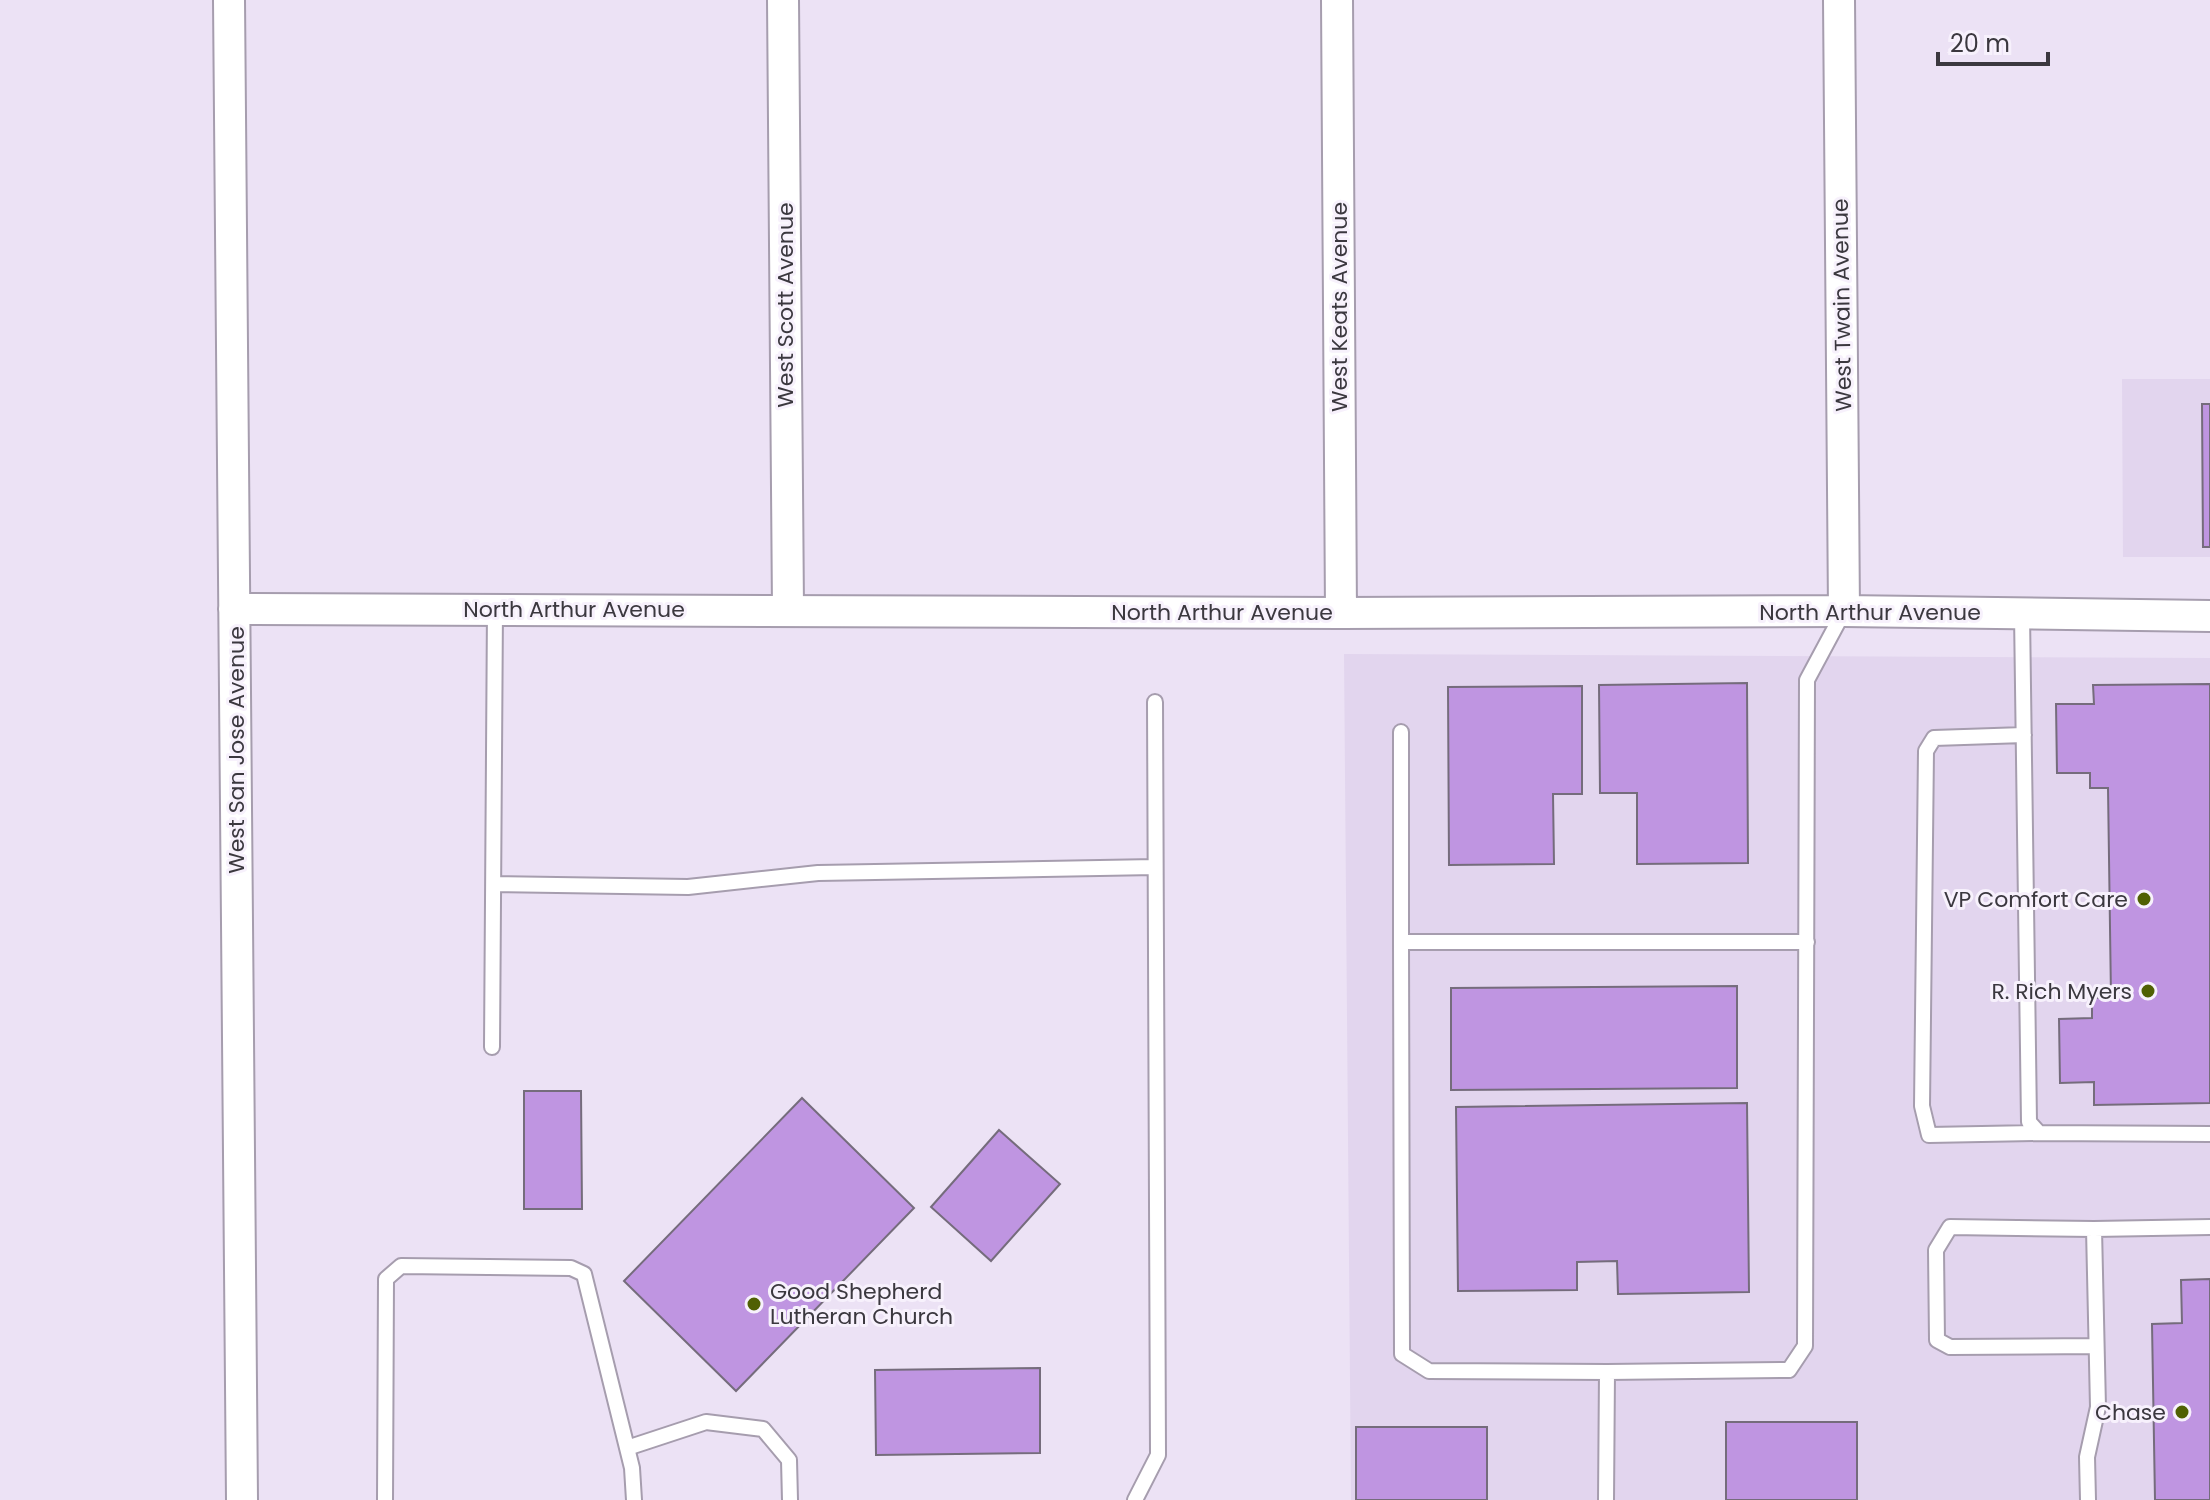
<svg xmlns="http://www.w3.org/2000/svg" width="2210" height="1500" viewBox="0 0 2210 1500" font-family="Poppins,sans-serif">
  <rect width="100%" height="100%" fill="#ece2f5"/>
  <path fill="#e2d5ee" d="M2122 379H2210V557H2123Z
    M1344 654 2210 658V1500H1351Z"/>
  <path fill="#bf95e1" stroke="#756c7c" stroke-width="2" d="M2202 404H2210V547H2203Z
    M1747 683 1748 863 1637 864V793H1600L1599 685Z
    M2210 684V1103L2094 1105V1082L2060 1083 2059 1019 2092 1018V998L2111 997 2108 788H2090V773H2057L2056 704H2094L2093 685Z
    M1582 686V794H1553L1554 864 1449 865 1448 687Z
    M1737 986V1088L1451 1090V988Z
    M524 1091H581L582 1209H524Z
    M802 1098 914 1208 736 1391 624 1281Z
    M1747 1103 1749 1292 1618 1294 1617 1261 1577 1262V1290L1458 1291 1456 1107Z
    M999 1130 1060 1184 991 1261 931 1207Z
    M2210 1279V1500H2155L2152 1324 2182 1323 2181 1280Z
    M1040 1368V1453L876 1455 875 1370Z
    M1726 1422H1857V1500H1726Z
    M1356 1427H1487V1500H1356Z"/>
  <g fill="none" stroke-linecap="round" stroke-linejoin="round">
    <g stroke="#a69dae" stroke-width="18">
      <path id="lane" d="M2022 614 2029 1122 2039 1133 2210 1134
        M1401 732V942
        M2024 735 1934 738 1926 751 1922 1106 1929 1135 2039 1133
        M494 884 688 887 818 873 1155 867
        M492 1047 495 608
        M2094 1229 1950 1227 1936 1250 1937 1340 1950 1347 2096 1346
        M1607 1372 1429 1371 1402 1354 1401 942H1807
        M627 1448 706 1422 763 1429 789 1460 790 1500
        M385 1500 386 1279 401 1266 571 1268 584 1274 632 1468 634 1500
        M1135 1500 1158 1455 1155 702
        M1606 1500 1607 1372 1789 1370 1805 1346 1807 680 1844 611
        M2088 1500 2087 1457 2098 1407 2094 1229 2210 1227"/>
    </g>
    <g stroke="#a69dae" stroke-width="34">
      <path id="street" d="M229 0 242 1500
        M783 0 788 609
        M1337 0 1341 613
        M1839 0 1844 611
        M234 609 1341 613 1844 611 2210 616"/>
    </g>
    <use href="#lane" stroke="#fff" stroke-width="14"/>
    <use href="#street" stroke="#fff" stroke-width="30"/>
  </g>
  <g fill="#506003" stroke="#f7f1fc" stroke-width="3">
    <circle cx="2144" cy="899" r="8"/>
    <circle cx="2148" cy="991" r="8"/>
    <circle cx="754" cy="1304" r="8"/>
    <circle cx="2182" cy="1412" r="8"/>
  </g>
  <g text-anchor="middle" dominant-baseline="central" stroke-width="6" stroke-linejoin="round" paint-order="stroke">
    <g font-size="22" fill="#3b383f" stroke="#f7f1fc">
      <text transform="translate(785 305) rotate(-90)">West Scott Avenue</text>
      <text transform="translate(1842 305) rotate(-91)">West Twain Avenue</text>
      <text transform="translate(1339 307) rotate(-90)">West Keats Avenue</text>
      <text x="574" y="609">North Arthur Avenue</text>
      <text x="1222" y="612">North Arthur Avenue</text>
      <text x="1870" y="612">North Arthur Avenue</text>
      <text transform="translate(236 750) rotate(-90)">West San Jose Avenue</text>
    </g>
    <g font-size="22" fill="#3b383f" stroke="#f7f1fc" text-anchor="end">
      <text x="2128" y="899">VP Comfort Care</text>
      <text x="2132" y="991">R. Rich Myers</text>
      <text x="770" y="1291" text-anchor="start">Good Shepherd<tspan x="770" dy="25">Lutheran Church</tspan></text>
      <text x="2166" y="1412">Chase</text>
    </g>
  </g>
  <path d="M1938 52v12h110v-12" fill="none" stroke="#3b383f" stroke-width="4"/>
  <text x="1950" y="52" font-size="24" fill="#3b383f" stroke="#f7f1fc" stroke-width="6" paint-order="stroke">20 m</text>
</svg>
